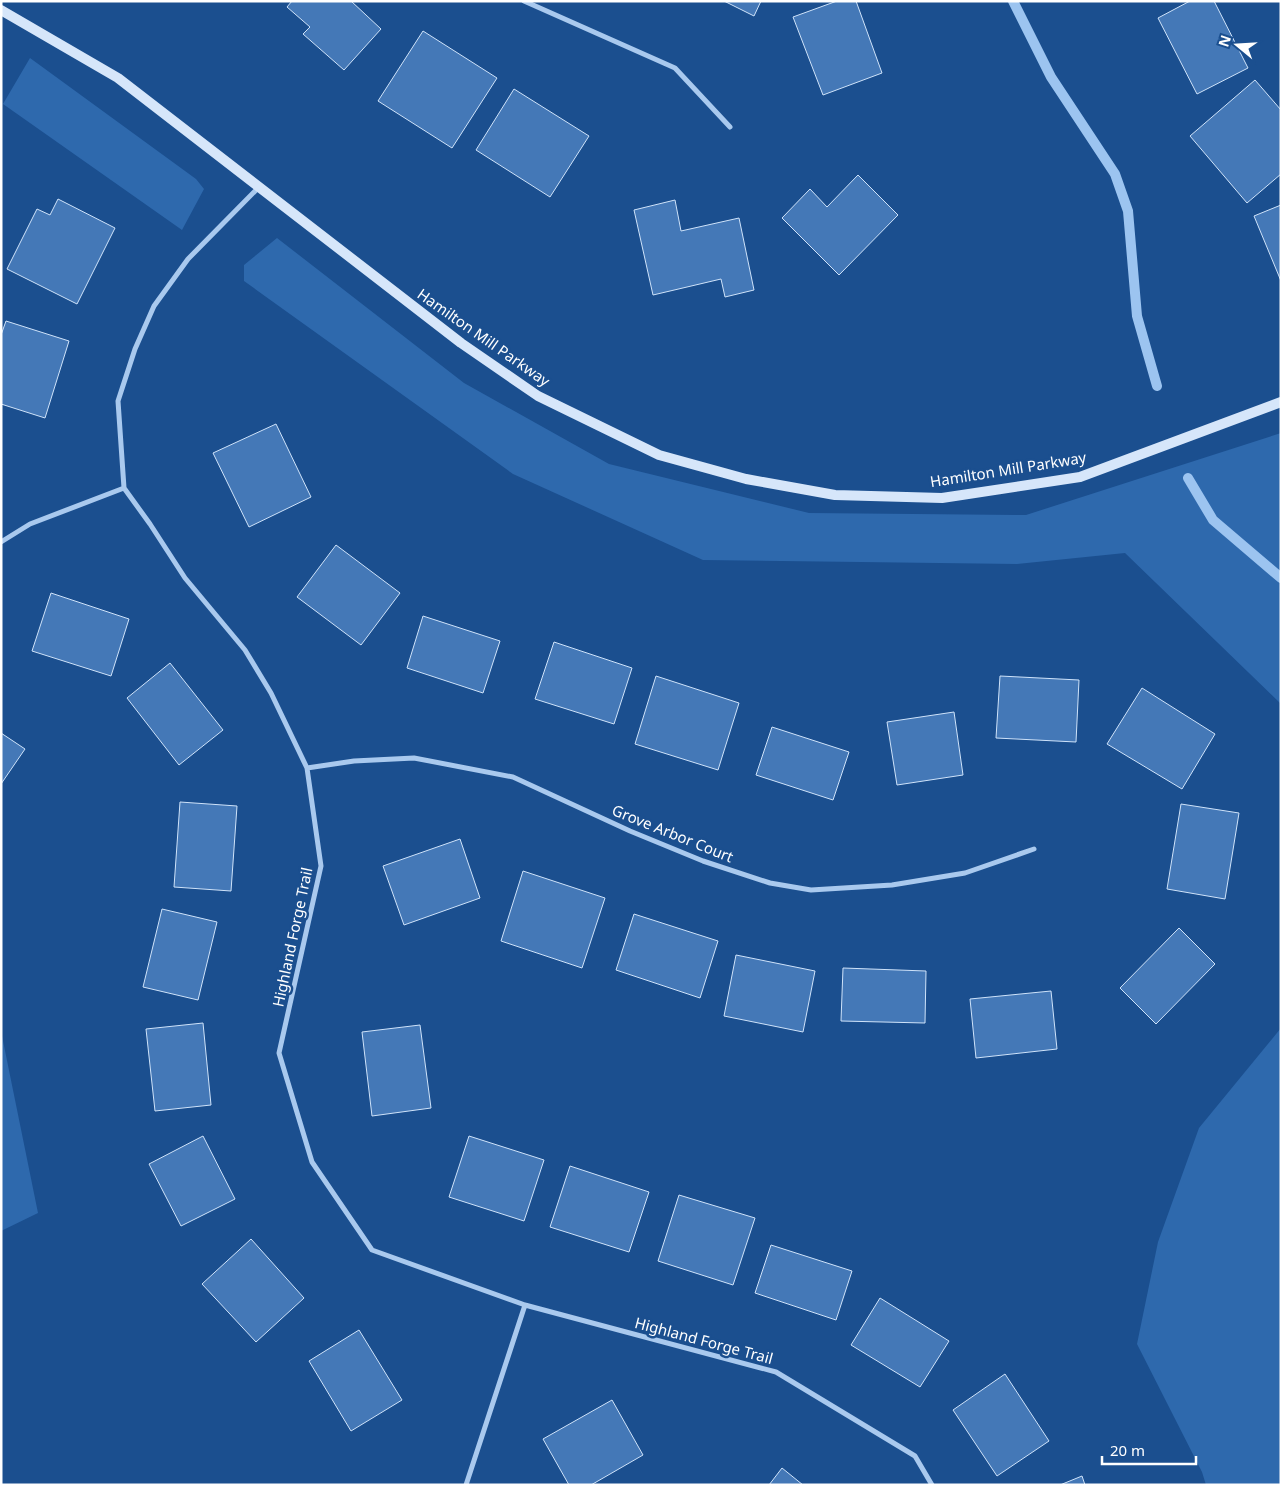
<svg xmlns="http://www.w3.org/2000/svg" width="1282" height="1486" viewBox="0 0 1282 1486" font-family="'Noto Sans',sans-serif">
  <rect width="100%" height="100%" fill="#1b4f8f"/>
  <path fill="#2e69ad" d="M30 58 196 179 204 189 182 230 3 104Z
    M277 238 464 383 609 464 809 513 1026 515 1281 433V704L1125 553 1017 564 703 560 513 474 244 281V265Z
    M1281 1028V1485H1206L1202 1472 1137 1344 1158 1242 1199 1128Z
    M1 1031 38 1213 1 1231Z"/>
  <g fill="none" stroke-linecap="round" stroke-linejoin="round">
    <path stroke="#9cc4f0" stroke-width="10" d="M1013 1 1051 77 1115 174 1128 211 1137 316 1157 386
      M1188 478 1213 520 1281 578"/>
  </g>
  <path fill="#4478b7" stroke="#cfe3fa" d="M292 1H351L381 29 344 70 303 34 310 27 287 7Z
    M724 1H761L754 16Z
    M837 1H856L882 73 823 95 793 17Z
    M1190 1H1214L1248 68 1197 94 1158 18Z
    M423 31 497 78 452 148 378 101Z
    M1255 80 1281 110V174L1247 203 1190 136Z
    M514 89 589 136 550 197 476 150Z
    M858 175 898 215 839 275 782 218 810 189 827 207Z
    M58 199 115 228 77 304 7 269 37 209 50 215Z
    M675 200 681 231 739 218 754 290 725 297 721 279 653 295 634 210Z
    M1281 205V281L1254 216Z
    M6 321 69 341 45 418 1 404V335Z
    M276 424 311 497 249 527 213 453Z
    M336 545 400 593 361 645 297 597Z
    M51 593 129 619 111 676 32 651Z
    M423 616 500 641 483 693 407 668Z
    M554 642 632 668 614 724 535 699Z
    M170 663 223 730 179 765 127 698Z
    M656 676 739 703 718 770 635 744Z
    M1000 676 1079 680 1076 742 996 738Z
    M1142 688 1215 734 1182 789 1107 744Z
    M954 712 963 775 897 785 887 722Z
    M772 727 849 752 833 800 756 775Z
    M1 733 25 749 1 784Z
    M180 802 237 806 231 891 174 887Z
    M1181 804 1239 813 1225 899 1167 889Z
    M460 839 480 898 404 925 383 866Z
    M523 871 605 898 582 968 501 941Z
    M162 909 217 922 198 1000 143 987Z
    M634 914 718 941 700 998 616 970Z
    M1179 928 1215 964 1156 1024 1120 988Z
    M736 955 815 971 803 1032 724 1016Z
    M843 968 926 971 925 1023 841 1021Z
    M1051 991 1057 1049 976 1058 970 999Z
    M203 1023 211 1105 155 1111 146 1029Z
    M420 1025 431 1108 372 1116 362 1032Z
    M203 1136 235 1199 181 1226 149 1164Z
    M469 1136 544 1160 524 1221 449 1197Z
    M570 1166 649 1192 629 1252 550 1227Z
    M679 1195 755 1218 733 1285 658 1261Z
    M251 1239 304 1298 256 1342 202 1284Z
    M771 1245 852 1271 836 1320 755 1293Z
    M880 1298 949 1341 920 1387 851 1345Z
    M359 1330 402 1400 351 1431 309 1361Z
    M1005 1374 1049 1441 997 1476 953 1410Z
    M612 1400 643 1455 591 1485H569L543 1439Z
    M782 1468 803 1485H769Z
    M1082 1476 1085 1485H1060Z"/>
  <g fill="none" stroke-linecap="round" stroke-linejoin="round">
    <path stroke="#a9c9ee" stroke-width="5" d="M524 1 675 68 730 127
      M259 187 188 259 154 306 135 349 118 401 124 488 150 524 185 578 245 650 271 693 307 768 321 866 279 1053 312 1162 372 1250 525 1305 776 1372 915 1456 932 1485
      M1 542 30 524 124 488
      M307 768 354 761 414 758 513 777 630 831 703 861 770 883 811 890 892 885 965 873 1034 849
      M466 1485 525 1305"/>
    <path stroke="#d6e6fa" stroke-width="10" d="M1 10 118 78 461 343 538 396 659 455 746 479 835 495 942 498 1080 477 1281 402"/>
  </g>
  <g text-anchor="middle" dominant-baseline="central" stroke-width="5" stroke-linejoin="round" paint-order="stroke">
    <g font-size="15" fill="#fff" stroke="#1b4f8f">
      <text transform="translate(484 337) rotate(35)">Hamilton Mill Parkway</text>
      <text transform="translate(1008 469) rotate(-9)">Hamilton Mill Parkway</text>
      <text transform="translate(673 833) rotate(22)">Grove Arbor Court</text>
      <text transform="translate(292 937) rotate(-78)">Highland Forge Trail</text>
      <text transform="translate(704 1340) rotate(15)">Highland Forge Trail</text>
    </g>
  </g>
  <rect width="1282" height="1486" fill="none" stroke="#ffffff" stroke-width="5"/>
  <g transform="translate(1237 45) rotate(288)" stroke="#1b4f8f" stroke-width="4" paint-order="stroke">
  <path d="M0-4L9 19L0 12L-9 19Z" fill="#ffffff"/>
  <text y="-8" font-size="14" font-weight="bold" text-anchor="middle" fill="#ffffff">N</text>
  </g>
  <path d="M1102 1456v8h94v-8" fill="none" stroke="#ffffff" stroke-width="2.5"/>
  <text x="1110" y="1456" font-size="15" fill="#ffffff" stroke="#1b4f8f" stroke-width="4" paint-order="stroke">20 m</text>
</svg>
